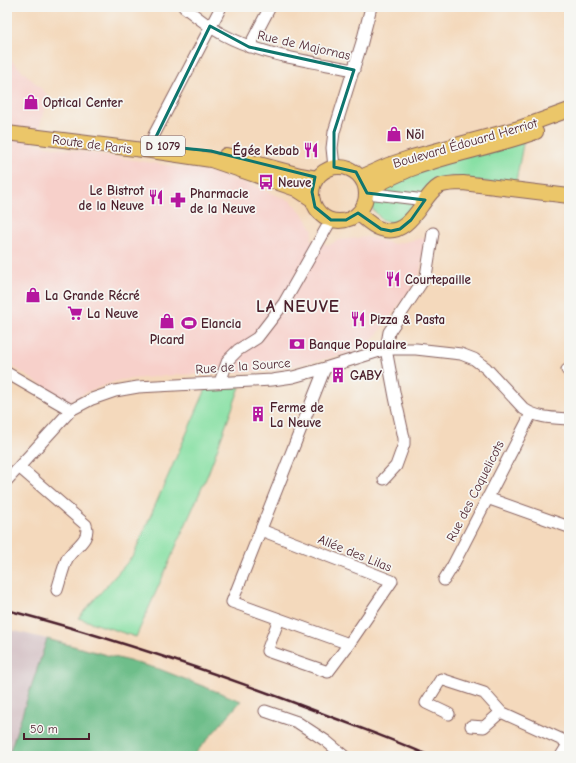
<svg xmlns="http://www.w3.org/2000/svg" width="576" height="763" viewBox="0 0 576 763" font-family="'Comic Neue',sans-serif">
  <rect width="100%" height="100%" fill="#f6f6f2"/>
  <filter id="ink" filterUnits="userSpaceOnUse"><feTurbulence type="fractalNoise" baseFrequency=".025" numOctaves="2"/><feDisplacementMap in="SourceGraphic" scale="8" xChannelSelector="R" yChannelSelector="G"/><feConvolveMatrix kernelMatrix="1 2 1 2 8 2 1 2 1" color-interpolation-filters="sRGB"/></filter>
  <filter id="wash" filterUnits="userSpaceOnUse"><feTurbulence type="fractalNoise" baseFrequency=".012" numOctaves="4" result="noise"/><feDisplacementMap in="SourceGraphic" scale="16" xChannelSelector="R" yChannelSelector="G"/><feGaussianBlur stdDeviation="0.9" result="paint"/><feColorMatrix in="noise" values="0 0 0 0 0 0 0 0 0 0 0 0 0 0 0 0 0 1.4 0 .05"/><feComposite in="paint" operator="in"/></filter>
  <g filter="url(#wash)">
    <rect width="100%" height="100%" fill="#f4d9bc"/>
    <path fill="#f7d0ca" d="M11 60 49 96 34 144 210 172 251 185 291 201 304 215 313 230 311 240 329 245 338 240 367 237 395 244 427 237 419 278 380 331 362 351 270 371 177 375 120 380 89 391 68 402 7 363V64Z"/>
    <path fill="#d2bec2" d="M7 629 47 639 9 754 12 756H7Z"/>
    <path fill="#88e0a4" stroke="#698068" d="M524 139 515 186 450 177 403 219 392 223 381 219 371 207 377 191 400 176Z
      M240 387 208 474 136 637 78 618 133 556 206 389Z"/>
    <path fill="#6ebe8a" stroke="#5c6e5a" d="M47 639 159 669 241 701 193 756H12L9 754Z"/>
  </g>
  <g filter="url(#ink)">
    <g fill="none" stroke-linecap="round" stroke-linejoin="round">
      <g stroke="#86605e" stroke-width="13">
        <path id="minor" d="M184 7C197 17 210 28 224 35 264 56 310 61 354 70
          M249 47 270 7
          M152 145 154 135 221 7
          M334 167 332 148 334 132 362 42 371 7
          M367 193 425 200
          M567 370H569
          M7 373 71 410
          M220 382 228 360 238 350 257 338 284 303 331 220
          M19 467 86 525C91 540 74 547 67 559 63 568 60 581 57 590
          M384 479 396 466 404 444V438L395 397 386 349 389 332 426 276 433 233
          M7 480 71 410 92 399 115 391 138 387 272 380 293 377 325 368 386 349H416L461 354 474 359 486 368 524 409C537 418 553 418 569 419
          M487 498 569 527
          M261 530 392 581 349 644 232 602 325 368
          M444 580 452 567 531 414
          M279 619 267 651 328 672 349 644
          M265 711 297 722 326 741 344 756
          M449 714 426 703 441 679 484 693 501 712 569 743
          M471 726 484 727 501 712
          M561 756 569 743"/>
      </g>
      <g stroke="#86605e" stroke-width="16">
        <path id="major" d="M7 133 151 151 211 160 296 189 313 200
          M226 155 300 175 317 178
          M312 194a27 27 0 1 1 54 0a27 27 0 1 1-54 0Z
          M361 177 388 165 412 157 519 128 569 110
          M367 190C383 182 399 173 417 167 456 153 497 146 536 132
          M358 213C365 219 373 227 381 229 400 236 413 218 422 205 427 198 432 190 439 186 447 183 455 183 463 183L569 196"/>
      </g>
      <use href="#minor" stroke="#fff" stroke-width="11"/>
      <use href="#major" stroke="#ebc669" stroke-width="14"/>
      <path stroke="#4a1f2b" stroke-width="2.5" d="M7 610C116 639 223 675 329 716 363 729 397 741 430 756"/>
    </g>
  </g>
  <path fill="none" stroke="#0f766e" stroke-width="3" stroke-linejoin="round" d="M210 26 249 47 354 70 334 132V167L356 172 367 193 425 200 411 220 400 229 391 231 381 229 358 213 346 220H331L315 207 312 192 315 177 211 151 152 145Z"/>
  <defs>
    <g id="shop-bare" transform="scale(1.2)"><path d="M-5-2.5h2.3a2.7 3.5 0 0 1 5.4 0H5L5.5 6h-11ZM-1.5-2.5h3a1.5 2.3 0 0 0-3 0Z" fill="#b5179e" stroke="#f6f6f2" stroke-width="2.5" paint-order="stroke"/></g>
    <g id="restaurant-bare" transform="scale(1.2)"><path d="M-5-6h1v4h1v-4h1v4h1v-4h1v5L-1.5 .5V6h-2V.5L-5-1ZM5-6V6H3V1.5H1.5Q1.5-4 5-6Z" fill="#b5179e" stroke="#f6f6f2" stroke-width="2.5" paint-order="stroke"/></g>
    <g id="bus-bare" transform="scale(1.2)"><path d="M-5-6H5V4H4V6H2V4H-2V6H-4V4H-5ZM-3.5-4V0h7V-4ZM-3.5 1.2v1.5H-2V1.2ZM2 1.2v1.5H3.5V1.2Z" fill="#b5179e" stroke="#f6f6f2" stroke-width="2.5" paint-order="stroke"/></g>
    <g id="pharmacy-bare" transform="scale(1.2)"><path d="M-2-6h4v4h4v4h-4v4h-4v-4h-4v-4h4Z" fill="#b5179e" stroke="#f6f6f2" stroke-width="2.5" paint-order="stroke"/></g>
    <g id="supermarket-bare" transform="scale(1.2)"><path d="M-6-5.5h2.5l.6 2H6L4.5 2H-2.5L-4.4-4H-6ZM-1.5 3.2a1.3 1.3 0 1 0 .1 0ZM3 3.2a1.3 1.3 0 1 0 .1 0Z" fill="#b5179e" stroke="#f6f6f2" stroke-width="2.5" paint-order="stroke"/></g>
    <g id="stadium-bare" transform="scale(1.2)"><path d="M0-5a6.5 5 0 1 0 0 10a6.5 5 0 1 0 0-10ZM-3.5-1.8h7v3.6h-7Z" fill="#b5179e" stroke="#f6f6f2" stroke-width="2.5" paint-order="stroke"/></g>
    <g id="bank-bare" transform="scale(1.2)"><path d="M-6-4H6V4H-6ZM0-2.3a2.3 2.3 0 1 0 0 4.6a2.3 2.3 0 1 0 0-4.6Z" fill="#b5179e" stroke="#f6f6f2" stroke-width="2.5" paint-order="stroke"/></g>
    <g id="building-bare" transform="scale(1.2)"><path d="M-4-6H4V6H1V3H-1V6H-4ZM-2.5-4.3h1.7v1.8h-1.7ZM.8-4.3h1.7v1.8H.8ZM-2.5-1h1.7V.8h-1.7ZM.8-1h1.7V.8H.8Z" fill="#b5179e" stroke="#f6f6f2" stroke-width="2.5" paint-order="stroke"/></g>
  </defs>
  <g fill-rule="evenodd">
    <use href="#shop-bare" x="31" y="102"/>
    <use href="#shop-bare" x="394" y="134"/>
    <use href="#restaurant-bare" x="311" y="150"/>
    <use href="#bus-bare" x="266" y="182"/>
    <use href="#restaurant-bare" x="156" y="197"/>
    <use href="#pharmacy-bare" x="178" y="200"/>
    <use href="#restaurant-bare" x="393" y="279"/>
    <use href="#shop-bare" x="33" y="295"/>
    <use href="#supermarket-bare" x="75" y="313"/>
    <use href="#restaurant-bare" x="358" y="319"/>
    <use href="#shop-bare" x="167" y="321"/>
    <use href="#stadium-bare" x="189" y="323"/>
    <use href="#bank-bare" x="297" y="344"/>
    <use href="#building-bare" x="338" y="375"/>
    <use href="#building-bare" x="258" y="414"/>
  </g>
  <g text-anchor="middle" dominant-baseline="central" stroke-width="3.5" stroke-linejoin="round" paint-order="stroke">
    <rect fill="#f6f6f2" stroke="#7e6067" stroke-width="1" x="141" y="136" width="44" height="20" rx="3"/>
    <g font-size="12" font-weight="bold" fill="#4a1f2b">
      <text x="163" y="146">D 1079</text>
    </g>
    <g font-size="13" fill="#4a1f2b" stroke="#f6f6f2">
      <text transform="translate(304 45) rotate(13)">Rue de Majornas</text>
      <text transform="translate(465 143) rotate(-16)">Boulevard Édouard Herriot</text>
      <text transform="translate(92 144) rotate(7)">Route de Paris</text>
      <text transform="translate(243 366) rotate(-4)">Rue de la Source</text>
      <text transform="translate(475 491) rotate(-63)">Rue des Coquelicots</text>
      <text transform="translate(355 553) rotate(22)">Allée des Lilas</text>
    </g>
    <g font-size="13" font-weight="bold" fill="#4a1f2b" stroke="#f6f6f2" text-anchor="start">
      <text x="43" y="102">Optical Center</text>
      <text x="406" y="134">Nöl</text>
      <text x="299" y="150" text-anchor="end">Égée Kebab</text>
      <text x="278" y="182">Neuve</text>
      <text x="144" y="190" text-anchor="end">Le Bistrot<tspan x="144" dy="15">de la Neuve</tspan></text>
      <text x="190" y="193">Pharmacie<tspan x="190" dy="15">de la Neuve</tspan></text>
      <text x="405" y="279">Courtepaille</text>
      <text x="45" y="295">La Grande Récré</text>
      <text x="87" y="313">La Neuve</text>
      <text x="370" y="319">Pizza &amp; Pasta</text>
      <text x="201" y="323">Elancia</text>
      <text x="167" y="339" text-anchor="middle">Picard</text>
      <text x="309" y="344">Banque Populaire</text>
      <text x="350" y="375">GABY</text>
      <text x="270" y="407">Ferme de<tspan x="270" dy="15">La Neuve</tspan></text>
    </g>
    <g font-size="17" font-weight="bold" letter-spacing="1" fill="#4a1f2b" stroke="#f6f6f2">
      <text x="298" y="306">LA NEUVE</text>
    </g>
  </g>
  <rect width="576" height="763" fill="none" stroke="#f6f6f2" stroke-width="24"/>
  <path d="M24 733v6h65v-6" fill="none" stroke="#4a1f2b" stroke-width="2"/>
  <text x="30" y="733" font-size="12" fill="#4a1f2b" stroke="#f6f6f2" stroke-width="3" paint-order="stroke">50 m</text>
</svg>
